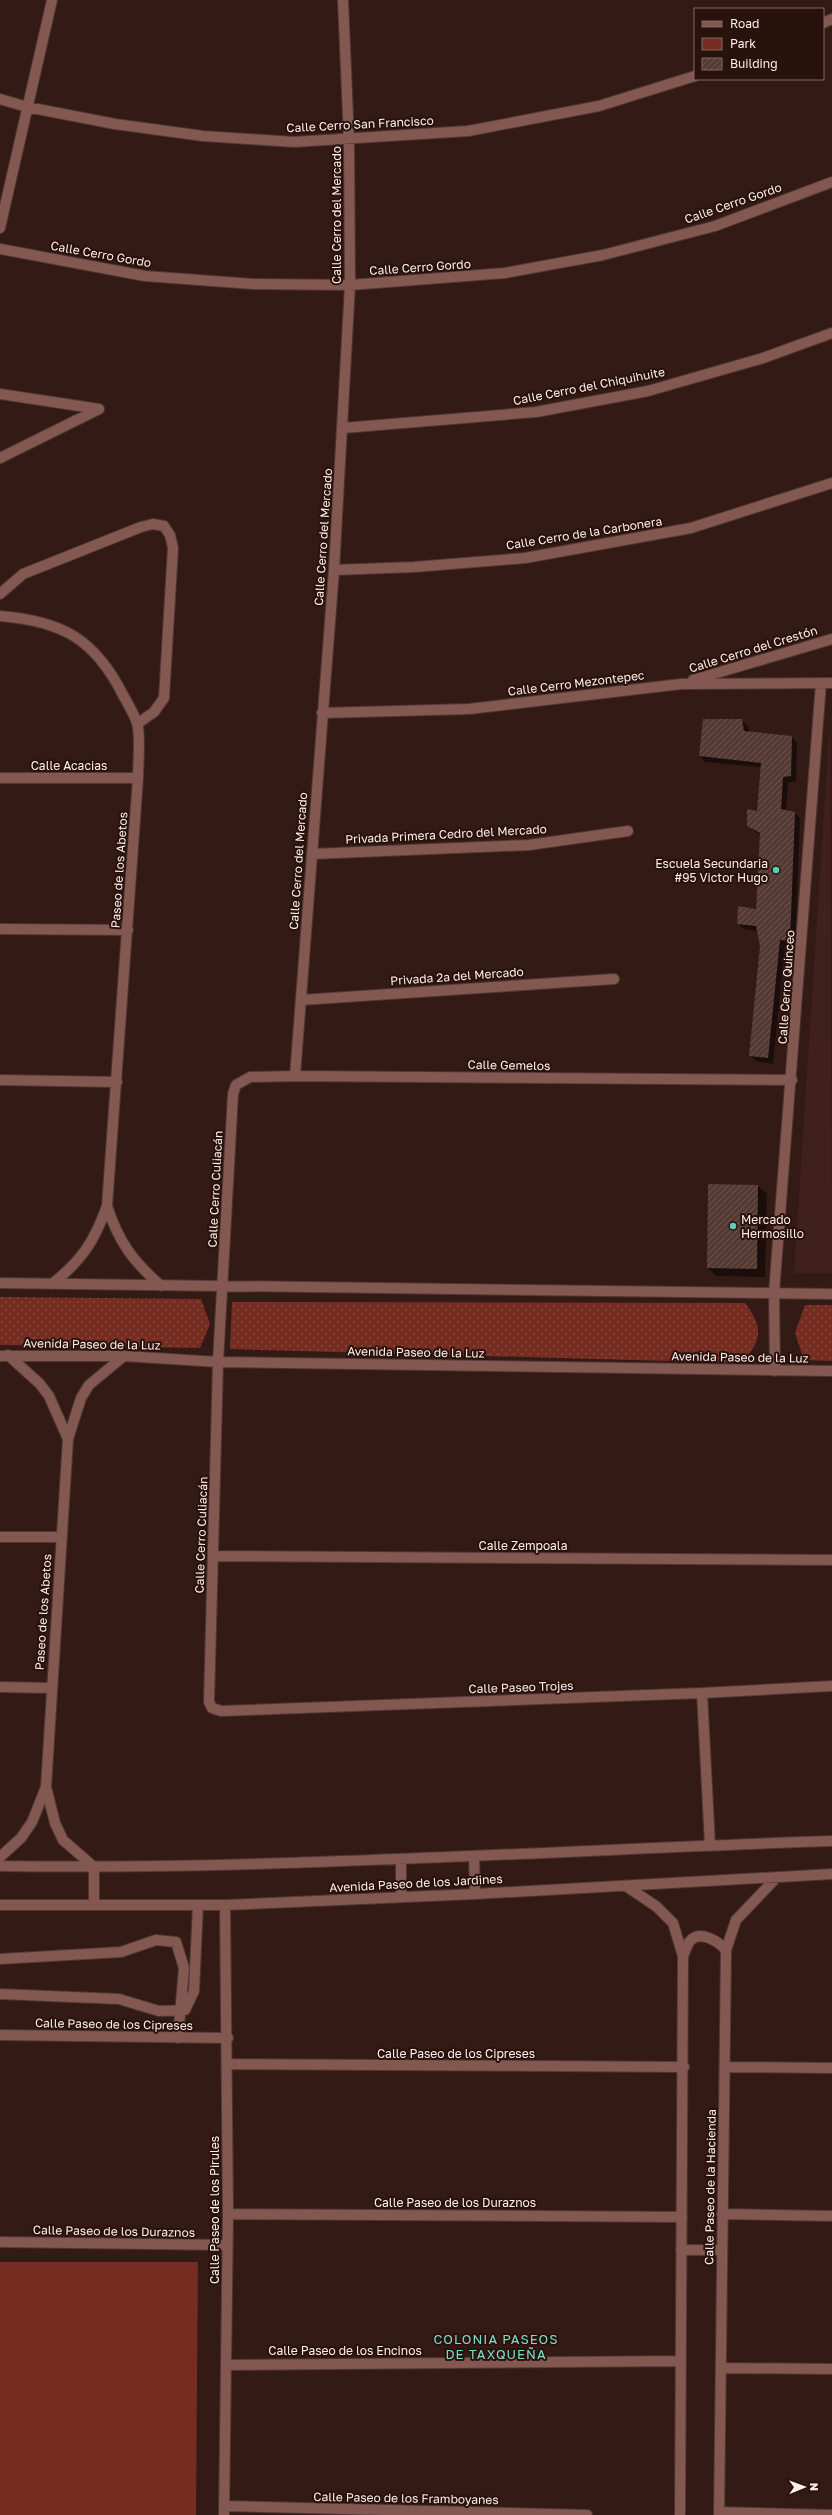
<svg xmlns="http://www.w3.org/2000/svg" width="832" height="2515" viewBox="0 0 832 2515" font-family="'Golos Text',sans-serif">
  <defs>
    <pattern id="grass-dots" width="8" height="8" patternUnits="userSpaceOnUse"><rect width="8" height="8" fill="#752c21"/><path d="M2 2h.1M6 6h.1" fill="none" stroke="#8a4b41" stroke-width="1.8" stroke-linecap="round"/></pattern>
    <pattern id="building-hatch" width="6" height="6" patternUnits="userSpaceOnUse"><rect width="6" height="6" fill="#553933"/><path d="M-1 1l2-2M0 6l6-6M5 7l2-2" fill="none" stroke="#6e5651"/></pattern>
  </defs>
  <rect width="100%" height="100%" fill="#331a15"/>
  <path fill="#40201a" d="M830 722 832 1273H794Z"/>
  <path fill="url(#grass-dots)" d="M0 1297 201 1299 210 1324 200 1348 0 1345Z
    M232 1302 745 1303C764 1329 762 1339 742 1363L230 1349Z
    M805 1305H832V1361L804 1360 795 1333Z"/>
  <path fill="#752c21" d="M0 2262H198L196 2515H0Z"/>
  <path fill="#0007" d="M742 720 748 726 749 732 792 737 797 743 796 781 788 783 786 811 795 813 800 818 795 946H785L773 1064 756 1061 751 1056 761 946 758 931 744 929 738 924 756 910 761 836 748 826 758 812 762 767 705 762 700 756Z
    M758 1186 767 1194 765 1277 716 1276 708 1268Z"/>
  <path fill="url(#building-hatch)" d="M703 719H742L744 731 792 736 791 776 783 777 781 809 795 812 790 941 780 940 768 1058 749 1056 760 946 756 926 737 924 738 906 756 909 760 833 747 826V809L757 811 761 763 699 756Z
    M708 1184 758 1185 757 1269 707 1268Z"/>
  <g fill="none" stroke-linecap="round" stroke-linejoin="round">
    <g stroke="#4f3833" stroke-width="12">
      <path id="minor" d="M823 23 832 19
        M0 99 27 107 115 124 203 136 294 142 468 131 599 106 695 76
        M0 228 52 0
        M0 249 145 276 253 284 350 285 505 273 603 255 715 226 832 182
        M0 394 99 409
        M343 428 536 412 648 391 763 358 832 333
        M0 458 99 409
        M334 570 414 567 525 558 691 528 832 483
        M0 594 23 574 141 527 153 524 164 526 170 535 173 548 164 698 154 712 137 724
        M0 616C62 621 95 639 123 695 128 704 134 714 137 723 141 736 138 763 138 778L107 1206C94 1242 82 1260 52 1284
        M693 680 832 639
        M322 713 469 709 681 684 832 683
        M0 778H138
        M312 854 529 845 628 831
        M0 929 128 930
        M301 1000 614 979
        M295 1076 334 570 350 285 349 140 343 0
        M0 1080 117 1082
        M792 1080 295 1076 250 1077 236 1085 233 1094 218 1362 209 1702 212 1708 221 1711 702 1693 832 1686
        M107 1206C119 1243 133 1261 161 1286
        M0 1283 832 1294
        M8 1355 40 1384 49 1396 68 1439
        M0 1356H124L218 1362 832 1371
        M775 1371 774 1293 821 683
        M0 1537H61
        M213 1556 832 1560
        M0 1687 51 1688
        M702 1693 710 1845
        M474 1856 475 1894
        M0 1857 21 1838 32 1822 46 1787
        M0 1866C277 1870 555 1850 832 1841
        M626 1886 657 1907 673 1923 683 1956 680 2515
        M401 1897V1859
        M0 1905H225L475 1894 832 1874
        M94 1905V1867L63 1840 55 1823 46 1787 68 1439 81 1398 89 1385 124 1356
        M683 1956C685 1952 687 1945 690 1941 700 1929 719 1942 726 1950
        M0 1959 121 1952 156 1940 176 1942 184 1968 178 2038
        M0 1994 119 1999 159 2011 185 2010 194 1991 198 1905
        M0 2035 228 2038
        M228 2064 684 2067
        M725 2067 832 2068
        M228 2214 682 2217
        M722 2214 832 2216
        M0 2242 227 2245
        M681 2250H722
        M226 2365 681 2361
        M721 2368 832 2369
        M224 2506 587 2515
        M719 2512 832 2515
        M224 2515 228 2214 225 1905
        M719 2515 726 1950 736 1920 777 1877"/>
    </g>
    <use href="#minor" stroke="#835850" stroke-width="10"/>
  </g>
  <g fill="#5bcebb" stroke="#29110c" stroke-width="1.5">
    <circle cx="776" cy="870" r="4"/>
    <circle cx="733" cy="1226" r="4"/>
  </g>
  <g text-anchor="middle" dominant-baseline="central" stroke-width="4" stroke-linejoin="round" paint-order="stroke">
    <g font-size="12" fill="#feefec" stroke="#29110c">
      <text transform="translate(360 124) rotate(-3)">Calle Cerro San Francisco</text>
      <text transform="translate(733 203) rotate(-19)">Calle Cerro Gordo</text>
      <text transform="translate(336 215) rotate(-90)">Calle Cerro del Mercado</text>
      <text transform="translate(101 254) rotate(10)">Calle Cerro Gordo</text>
      <text transform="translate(420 267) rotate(-4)">Calle Cerro Gordo</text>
      <text transform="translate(589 386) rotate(-11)">Calle Cerro del Chiquihuite</text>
      <text transform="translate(584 533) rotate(-9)">Calle Cerro de la Carbonera</text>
      <text transform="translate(323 537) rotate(-86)">Calle Cerro del Mercado</text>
      <text transform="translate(753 649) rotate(-17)">Calle Cerro del Crestón</text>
      <text transform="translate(576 683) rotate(-7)">Calle Cerro Mezontepec</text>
      <text x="69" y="765">Calle Acacias</text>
      <text transform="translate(446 834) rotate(-3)">Privada Primera Cedro del Mercado</text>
      <text transform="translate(298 861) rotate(-86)">Calle Cerro del Mercado</text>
      <text transform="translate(119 870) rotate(-86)">Paseo de los Abetos</text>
      <text transform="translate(457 976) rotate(-4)">Privada 2ª del Mercado</text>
      <text transform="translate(786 987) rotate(-86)">Calle Cerro Quinceo</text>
      <text transform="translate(509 1065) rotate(1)">Calle Gemelos</text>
      <text transform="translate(215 1189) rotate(-87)">Calle Cerro Culiacán</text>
      <text transform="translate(92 1344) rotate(1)">Avenida Paseo de la Luz</text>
      <text transform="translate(416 1352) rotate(1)">Avenida Paseo de la Luz</text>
      <text transform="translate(740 1357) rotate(1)">Avenida Paseo de la Luz</text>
      <text transform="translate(201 1535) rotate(-88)">Calle Cerro Culiacán</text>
      <text x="523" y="1545">Calle Zempoala</text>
      <text transform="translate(43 1612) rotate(-86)">Paseo de los Abetos</text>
      <text transform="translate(521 1687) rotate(-2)">Calle Paseo Trojes</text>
      <text transform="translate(416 1883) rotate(-3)">Avenida Paseo de los Jardines</text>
      <text transform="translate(114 2024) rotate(1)">Calle Paseo de los Cipreses</text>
      <text x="456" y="2053">Calle Paseo de los Cipreses</text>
      <text transform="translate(710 2187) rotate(-89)">Calle Paseo de la Hacienda</text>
      <text x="455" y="2202">Calle Paseo de los Duraznos</text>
      <text transform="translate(214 2210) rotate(-90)">Calle Paseo de los Pirules</text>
      <text transform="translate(114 2231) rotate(1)">Calle Paseo de los Duraznos</text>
      <text x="345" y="2350">Calle Paseo de los Encinos</text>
      <text transform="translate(406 2498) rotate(1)">Calle Paseo de los Framboyanes</text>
    </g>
    <g font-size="12" fill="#feefec" stroke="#29110c" text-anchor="end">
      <text x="768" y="863">Escuela Secundaria<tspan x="768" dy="14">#95 Victor Hugo</tspan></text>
      <text x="741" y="1219" text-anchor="start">Mercado<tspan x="741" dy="14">Hermosillo</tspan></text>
    </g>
    <g font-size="13" letter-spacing="1" fill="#77decc" stroke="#29110c">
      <text x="496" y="2339">COLONIA PASEOS<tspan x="496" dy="15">DE TAXQUEÑA</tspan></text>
    </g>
  </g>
  <rect x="694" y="8" width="130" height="72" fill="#29110c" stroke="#7e6a66"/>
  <rect x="702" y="21" width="20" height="6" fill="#835850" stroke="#7e6a66"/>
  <text x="730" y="28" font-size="12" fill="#feefec">Road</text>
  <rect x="702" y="38" width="20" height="12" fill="#752c21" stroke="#7e6a66"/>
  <text x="730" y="48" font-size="12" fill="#feefec">Park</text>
  <rect x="702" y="58" width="20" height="12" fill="url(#building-hatch)" stroke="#7e6a66"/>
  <text x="730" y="68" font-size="12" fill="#feefec">Building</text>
  <g transform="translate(804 2487) rotate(89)" stroke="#29110c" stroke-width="3" paint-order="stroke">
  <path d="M0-3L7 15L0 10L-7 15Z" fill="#feefec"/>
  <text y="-6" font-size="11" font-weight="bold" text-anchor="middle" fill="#feefec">N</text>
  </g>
</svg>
